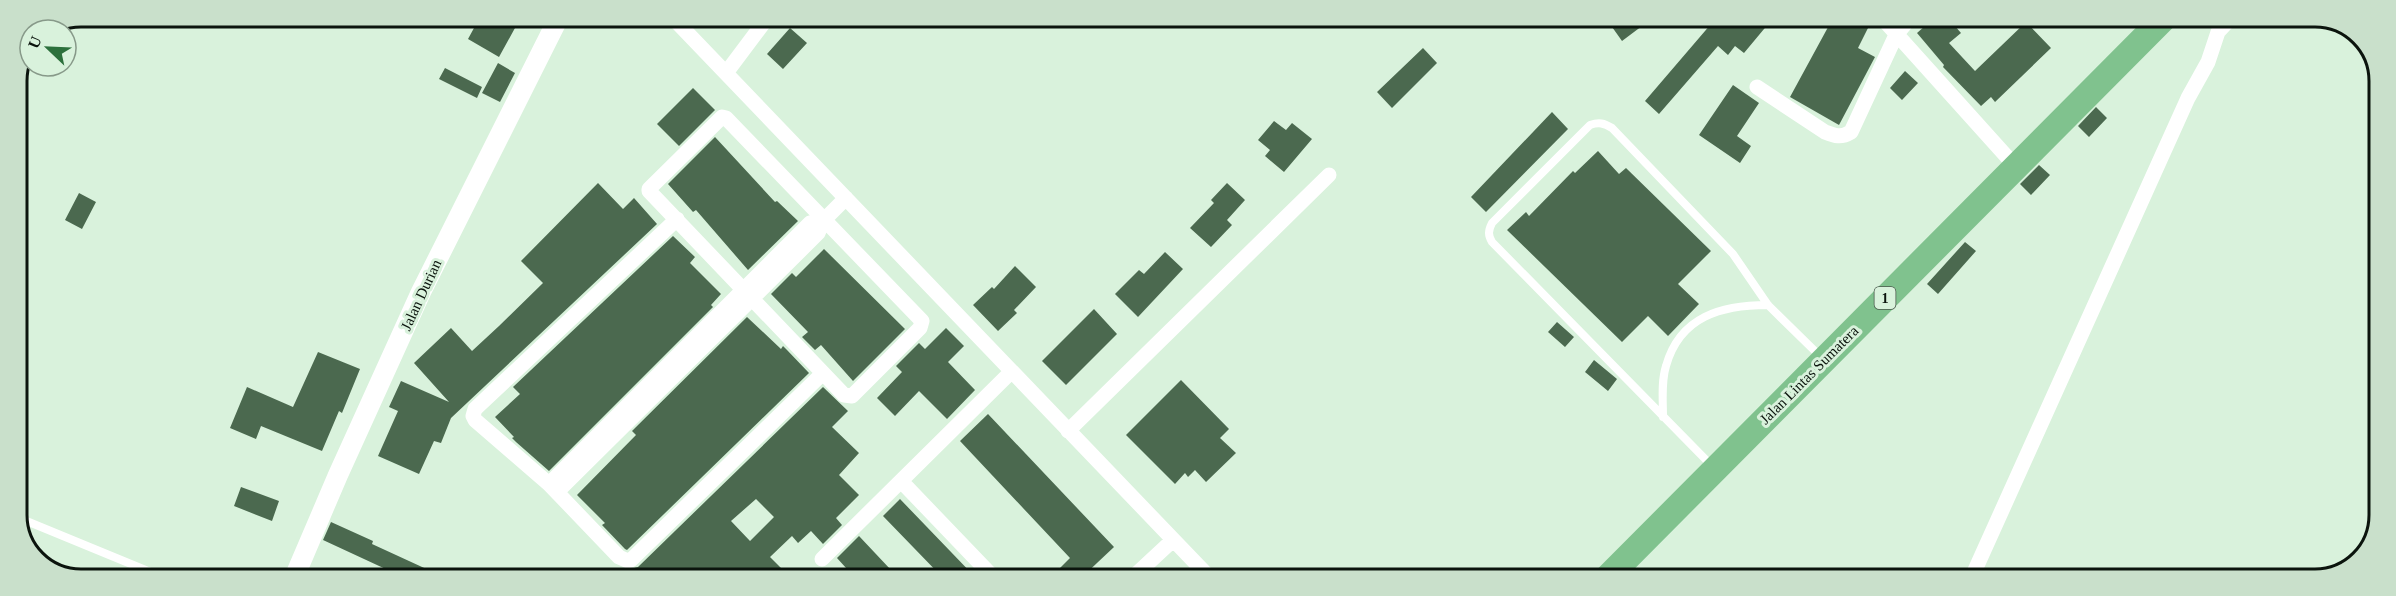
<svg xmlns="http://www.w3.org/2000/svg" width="2396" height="596" viewBox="0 0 2396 596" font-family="'Times New Roman',serif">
  <rect width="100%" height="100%" fill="#d9f2dc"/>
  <path fill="#4b694f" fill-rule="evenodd" d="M480 17H521L499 57 468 39Z
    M1605 17H1654L1622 41Z
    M1717 17H1774L1744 53 1735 46 1728 55 1718 46 1659 114 1645 101Z
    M1833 18H1873L1858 48 1875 57 1839 125 1790 97Z
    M1934 18H1948L1961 33 1949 43 1975 71 2026 22 2051 48 1995 102 1991 97 1981 106 1943 67 1944 65 1917 33Z
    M790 28 807 43 783 69 767 54Z
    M1423 48 1437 63 1392 108 1377 92Z
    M498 63 515 73 500 102 482 93Z
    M445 68 482 87 477 98 439 79Z
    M1905 71 1918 83 1902 100 1890 88Z
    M1733 85 1759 103 1737 136 1751 146 1740 163 1699 135Z
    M693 88 715 110 679 146 657 124Z
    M2096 107 2107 118 2089 137 2078 126Z
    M1552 112 1568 129 1486 212 1471 197Z
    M1274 121 1286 130 1292 123 1312 139 1284 172 1265 156 1270 150 1258 140Z
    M715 137 775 202 777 201 798 221 748 270 696 210 693 212 668 184Z
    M1598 151 1619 174 1626 168 1711 251 1678 284 1699 304 1668 336 1648 316 1622 342 1507 230 1526 212 1529 216 1573 171 1575 173Z
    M2039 165 2050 175 2031 195 2020 184Z
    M598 183 623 209 634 198 657 224 451 418 441 443 434 441 419 474 378 456 398 411 389 407 401 381 449 402 414 363 451 328 472 351 499 326 543 283 521 261Z
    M1227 183 1245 200 1227 220 1232 225 1211 247 1190 228 1214 203 1211 200Z
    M79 193 96 202 82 229 65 220Z
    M673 236 695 257 690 263 721 294 711 305 713 307 549 471 516 442 512 438 514 437 495 417 520 394 513 387Z
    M1965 242 1976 251 1938 294 1927 284Z
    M824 249 905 329 853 381 821 345 815 350 802 337 808 332 771 294 792 273 796 277Z
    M1165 252 1183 269 1138 317 1115 294 1139 270 1144 274Z
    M1015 266 1036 287 1014 310 1017 313 998 331 973 305 992 287 994 289Z
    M1094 309 1117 334 1066 385 1042 361Z
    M747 317 781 349 783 346 787 350 809 373 627 550 625 549 602 525 605 523 577 495 636 435 632 431Z
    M1557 322 1574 337 1565 347 1548 332Z
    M946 328 964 346 948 362 975 390 947 419 919 391 895 416 877 398 902 372 896 366 919 343 925 349Z
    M318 352 360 369 342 413 339 411 322 451 261 426 256 439 230 428 247 387 293 407Z
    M1594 360 1617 379 1608 391 1585 372Z
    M1181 380 1229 429 1220 438 1236 453 1206 482 1195 470 1188 477 1185 473 1175 484 1126 435Z
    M823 387 848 411 832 427 859 453 839 475 859 495 836 518 842 525 823 544 811 531 798 543 792 536 770 557 792 579H618L626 570 638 567ZM756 499 774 517 750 541 731 521Z
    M988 414 1114 547 1080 579H1049L1070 558 960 441Z
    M241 487 279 501 272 521 234 506Z
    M900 499 977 579H944L883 516Z
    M331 522 373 541 372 544 446 578H405L323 540Z
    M859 536 891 570 899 579H856L837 558Z"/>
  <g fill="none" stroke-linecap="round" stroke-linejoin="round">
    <path stroke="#fff" stroke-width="8" d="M1663 417C1663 400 1661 382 1666 366 1680 316 1722 305 1768 305
      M1713 467 1492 242C1488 235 1488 231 1492 223L1590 125C1599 122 1604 123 1612 128L1733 254 1768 305 1821 357
      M24 520 165 578"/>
    <path stroke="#fff" stroke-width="15" d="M672 17 1211 579
      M1882 18 2016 167
      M726 73 768 17
      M1757 87 1825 132C1835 136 1841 138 1851 132L1896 35 1910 18
      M722 117 726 118 922 321 920 328 852 396 844 395 649 191V189Z
      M677 219 475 409 473 416 475 420 549 484 619 557 628 561 631 560 823 373
      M1068 431 1329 175
      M901 481 995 579
      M549 484 810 223 823 221
      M557 492 818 233 823 221 846 198
      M822 559 1011 372
      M1131 579 1173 540
      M1971 579 2188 98 2208 62 2218 32 2231 18"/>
    <path stroke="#fff" stroke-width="20" d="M294 578 338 475 421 292 559 17"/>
    <path stroke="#80c28e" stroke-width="26" d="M1606 579 2164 18"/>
  </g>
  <g text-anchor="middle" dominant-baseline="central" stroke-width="6" stroke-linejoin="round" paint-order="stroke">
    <rect fill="#d9f2dc" stroke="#49574b" stroke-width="1.5" x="1874.5" y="287" width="21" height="22" rx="4.5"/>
    <g font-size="14" font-weight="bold" fill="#0b140d">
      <text x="1885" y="298">1</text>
    </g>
    <g font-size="15" fill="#0b140d" stroke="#d9f2dc">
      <text transform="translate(421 295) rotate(-65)">Jalan Durian</text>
      <text transform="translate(1809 375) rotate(-45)">Jalan Lintas Sumatera</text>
    </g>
  </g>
  <path d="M0 0H2396V596H0ZM81 27H2315A54 54 0 0 1 2369 81V515A54 54 0 0 1 2315 569H81A54 54 0 0 1 27 515V81A54 54 0 0 1 81 27Z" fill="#c9e0cb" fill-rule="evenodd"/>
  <path fill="none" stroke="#0b140d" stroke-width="3" d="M81 27H2315A54 54 0 0 1 2369 81V515A54 54 0 0 1 2315 569H81A54 54 0 0 1 27 515V81A54 54 0 0 1 81 27Z"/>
  <g transform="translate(48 48) rotate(293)"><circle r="28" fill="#d9f2dc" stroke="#879989" stroke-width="1.5"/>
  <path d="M0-4.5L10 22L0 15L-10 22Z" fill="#2c703c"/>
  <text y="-9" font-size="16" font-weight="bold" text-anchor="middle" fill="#0b140d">U</text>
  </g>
</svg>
